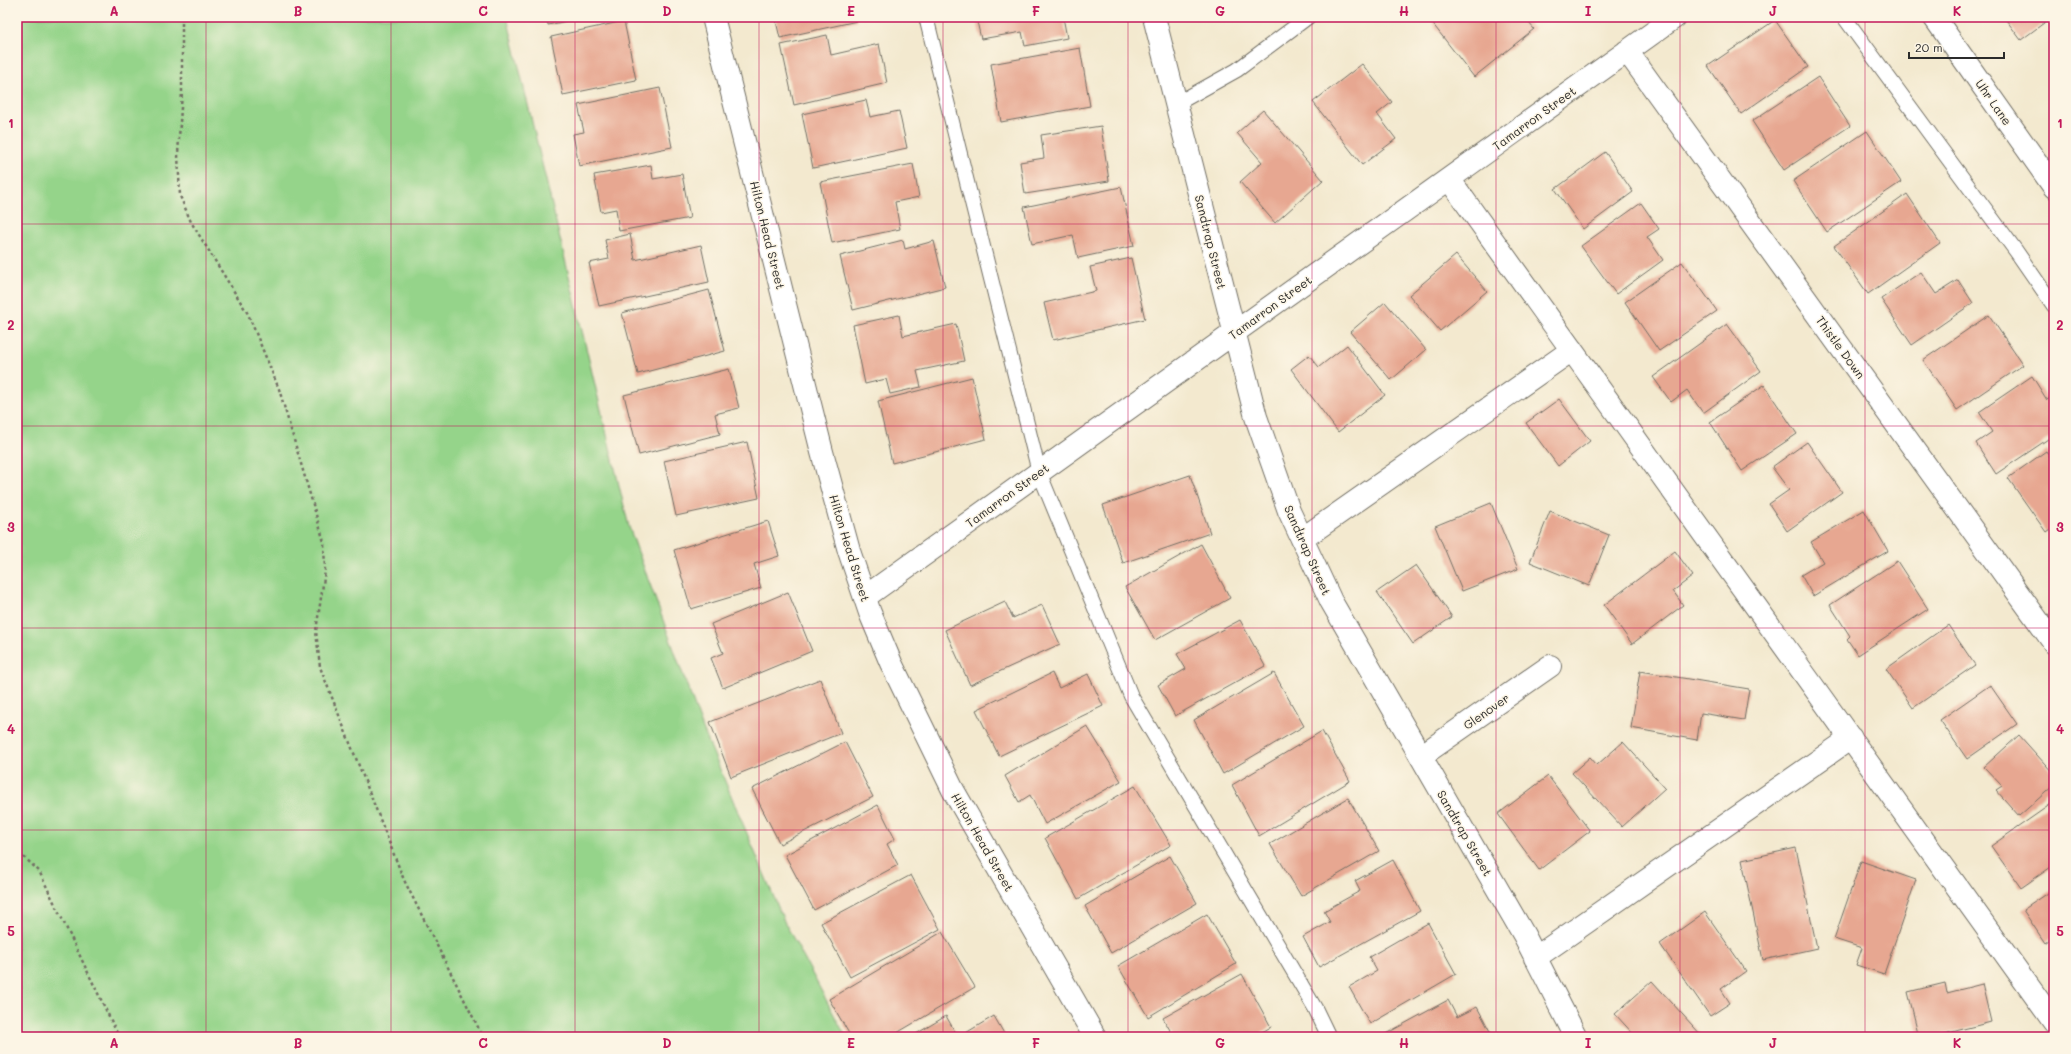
<svg xmlns="http://www.w3.org/2000/svg" width="2071" height="1054" viewBox="0 0 2071 1054" font-family="Mali,sans-serif">
  <rect width="100%" height="100%" fill="#fcf5e5"/>
  <filter id="ink" filterUnits="userSpaceOnUse"><feTurbulence type="fractalNoise" baseFrequency=".025" numOctaves="2"/><feDisplacementMap in="SourceGraphic" scale="8" xChannelSelector="R" yChannelSelector="G"/><feConvolveMatrix kernelMatrix="1 2 1 2 8 2 1 2 1" color-interpolation-filters="sRGB"/></filter>
  <filter id="wash" filterUnits="userSpaceOnUse"><feTurbulence type="fractalNoise" baseFrequency=".012" numOctaves="4" result="noise"/><feDisplacementMap in="SourceGraphic" scale="16" xChannelSelector="R" yChannelSelector="G"/><feGaussianBlur stdDeviation="0.9" result="paint"/><feColorMatrix in="noise" values="0 0 0 0 0 0 0 0 0 0 0 0 0 0 0 0 0 1.4 0 .05"/><feComposite in="paint" operator="in"/></filter>
  <g filter="url(#wash)">
    <rect width="100%" height="100%" fill="#f3e9cf"/>
    <path fill="#95d48a" stroke="#60805a" d="M17 17H507L629 527 703 729 784 921 846 1037H17Z"/>
    <g id="blocks">
      <path fill="#e7a791" d="M547 17H581V18L548 25Z
        M775 17H856L857 21 780 38Z
        M976 17H1063L1067 38 1025 46 1022 32 981 39Z
        M1439 17H1524L1534 29 1474 77 1432 23Z
        M2004 17H2052L2021 40Z
        M1775 20 1808 67 1741 114 1708 66Z
        M624 21 636 80 563 95 551 37Z
        M827 35 831 55 879 44 887 83 794 105 781 45Z
        M1080 48 1090 106 1001 122 991 64Z
        M1362 64 1392 102 1377 114 1396 139 1362 165 1313 102Z
        M1818 77 1850 126 1784 170 1752 121Z
        M660 88 672 147 579 166 573 134 584 132 578 105Z
        M866 100 870 117 899 111 907 148 813 168 802 114Z
        M1263 110 1323 180 1275 223 1240 182 1262 162 1237 133Z
        M1101 126 1109 181 1025 194 1020 162 1044 158 1041 135Z
        M1867 131 1901 182 1827 232 1793 181Z
        M1605 152 1633 192 1583 229 1555 189Z
        M913 164 919 197 895 202 900 229 832 243 820 182Z
        M651 165 653 179 682 174 690 218 619 231 616 209 601 212 594 175Z
        M1121 187 1134 246 1078 258 1073 235 1032 244 1024 207Z
        M1907 194 1940 243 1868 294 1834 246Z
        M1641 203 1659 229 1647 237 1663 260 1616 294 1581 246Z
        M630 234 635 260 701 245 709 282 599 306 589 263 609 259 605 240Z
        M903 240 905 249 934 241 945 287 853 310 840 256Z
        M1456 255 1487 291 1440 331 1409 295Z
        M1131 258 1145 319 1053 340 1044 303 1096 291 1090 267Z
        M1682 262 1717 311 1659 351 1625 302Z
        M1921 272 1936 294 1958 280 1973 303 1912 345 1881 299Z
        M709 290 725 351 638 374 622 313Z
        M1385 302 1426 350 1391 380 1350 332Z
        M899 315 903 336 956 324 964 361 917 371 921 387 890 394 886 379 865 384 853 325Z
        M1989 315 2023 365 1957 410 1923 360Z
        M1727 324 1761 371 1703 413 1687 390 1671 402 1653 377Z
        M1347 345 1385 395 1338 432 1291 369 1309 355 1319 367Z
        M729 369 739 408 715 414 720 434 639 455 624 395Z
        M2032 376 2047 400 2054 396V435L1996 474 1976 443 1992 432 1979 412Z
        M972 377 986 439 892 463 878 401Z
        M1764 385 1797 434 1742 471 1710 422Z
        M1559 399 1590 441 1558 466 1526 423Z
        M747 442 759 498 676 516 664 461Z
        M1807 442 1842 492 1787 531 1769 504 1789 490 1772 467Z
        M2046 451 2054 462V526L2046 532 2008 478Z
        M1190 475 1210 533 1123 563 1103 505Z
        M1491 503 1518 569 1462 591 1435 526Z
        M1864 510 1888 551 1813 596 1801 575 1823 562 1811 542Z
        M1550 511 1609 535 1589 586 1530 562Z
        M768 521 779 556 754 564 761 588 691 609 674 550Z
        M1201 544 1230 598 1155 640 1125 587Z
        M1675 551 1693 576 1673 591 1683 605 1632 644 1604 605Z
        M1897 561 1928 609 1858 655 1847 639 1850 636 1830 605Z
        M1416 565 1452 617 1413 644 1377 592Z
        M788 592 812 651 723 688 711 658 723 653 711 624Z
        M1005 602 1013 618 1042 605 1060 644 970 685 945 630Z
        M1240 620 1265 666 1175 716 1158 685 1186 669 1177 654Z
        M1948 625 1975 665 1913 708 1886 669Z
        M1640 671 1749 689 1744 720 1701 713 1697 740 1631 728Z
        M1052 673 1059 688 1088 674 1103 706 999 756 976 710Z
        M1274 673 1304 726 1223 774 1194 720Z
        M820 679 841 733 731 777 710 722Z
        M1990 685 2017 724 1967 759 1940 720Z
        M1087 726 1121 781 1045 824 1030 795 1019 802 1005 776Z
        M1322 731 1350 781 1259 836 1232 785Z
        M2019 735 2054 774V785L2019 816 1996 790 2002 786 1984 767Z
        M845 742 873 797 780 844 752 789Z
        M1623 742 1665 788 1622 827 1572 773 1590 757 1597 765Z
        M1548 776 1590 831 1539 870 1498 814Z
        M1135 786 1171 845 1078 899 1045 838Z
        M1348 798 1379 851 1301 896 1270 844Z
        M2054 802V865L2021 888 1991 846Z
        M878 805 895 839 887 844 898 865 814 910 785 855Z
        M1796 848 1817 948 1763 960 1742 860Z
        M1170 856 1197 903 1111 953 1085 906Z
        M1393 860 1420 911 1319 967 1303 937 1330 922 1324 911 1360 891 1355 881Z
        M1861 861 1916 880 1884 974 1856 965 1862 948 1834 939Z
        M911 875 940 929 850 977 821 923Z
        M2054 889V936L2045 943 2023 910Z
        M1705 912 1746 971 1721 989 1730 1003 1710 1016 1660 944Z
        M1207 914 1236 964 1148 1017 1118 966Z
        M1428 923 1456 974 1370 1024 1349 987 1377 971 1369 957Z
        M942 932 975 987 890 1037H851L829 999Z
        M1242 974 1271 1027 1253 1037H1174L1163 1018Z
        M1652 981 1703 1037H1636L1615 1014Z
        M1945 983 1947 993 1982 984 1991 1022 1932 1037H1919L1908 992Z
        M1448 1000 1457 1017 1477 1007 1493 1037H1380Z
        M946 1016 958 1037H911Z
        M994 1016 1006 1037H959Z"/>
    </g>
  </g>
  <g filter="url(#ink)">
    <use href="#blocks" fill-opacity="0" stroke="#716e64" stroke-width="1"/>
    <g fill="none" stroke-linecap="round" stroke-linejoin="round">
      <g stroke="#716e64" stroke-width="16">
        <path id="service" d="M926 17 1039 472 1131 696 1315 1008 1329 1037
          M1844 17 2016 251 2054 306
          M1176 104 1237 70 1308 17"/>
      </g>
      <g stroke="#716e64" stroke-width="24">
        <path id="minor" d="M713 17 822 452 849 551 870 613 891 663 953 790 1095 1037
          M1154 17 1256 417 1289 511 1331 601 1524 935 1576 1037
          M1627 51 2054 643
          M1449 179 2054 1022
          M1302 539 1572 350
          M865 597 1675 17
          M1421 756 1550 666
          M1535 958 1851 738"/>
      </g>
      <g stroke="#716e64" stroke-width="24">
        <path id="tertiary" d="M1934 17 2054 187"/>
      </g>
      <path stroke="#716e64" stroke-width="2.5" stroke-dasharray="3 3" stroke-linecap="butt" d="M182 17V92L178 154 180 196 191 222 248 314 279 389 324 542 325 571 316 631 320 667 404 880 483 1037
        M17 857 25 858 39 871 119 1037"/>
      <use href="#service" stroke="#fff" stroke-width="14"/>
      <use href="#minor" stroke="#fff" stroke-width="22"/>
      <use href="#tertiary" stroke="#fff" stroke-width="22"/>
    </g>
  </g>
  <path fill="none" stroke="#c2185b" stroke-width="1" stroke-opacity="0.55" d="M206 17V1037M391 17V1037M575 17V1037M759 17V1037M943 17V1037M1128 17V1037M1312 17V1037M1496 17V1037M1680 17V1037M1865 17V1037M17 224H2054M17 426H2054M17 628H2054M17 830H2054"/>
  <g text-anchor="middle" dominant-baseline="central" stroke-width="3" stroke-linejoin="round" paint-order="stroke">
    <g font-size="12" fill="#2b2b2b" stroke="#fcf5e5">
      <text transform="translate(1994 102) rotate(55)">Uhr Lane</text>
      <text transform="translate(1534 118) rotate(-36)">Tamarron Street</text>
      <text transform="translate(768 235) rotate(76)">Hilton Head Street</text>
      <text transform="translate(1211 242) rotate(76)">Sandtrap Street</text>
      <text transform="translate(1270 307) rotate(-36)">Tamarron Street</text>
      <text transform="translate(1841 347) rotate(54)">Thistle Down</text>
      <text transform="translate(1007 495) rotate(-36)">Tamarron Street</text>
      <text transform="translate(850 548) rotate(73)">Hilton Head Street</text>
      <text transform="translate(1308 550) rotate(66)">Sandtrap Street</text>
      <text transform="translate(1486 711) rotate(-35)">Glenover</text>
      <text transform="translate(1465 833) rotate(60)">Sandtrap Street</text>
      <text transform="translate(983 842) rotate(60)">Hilton Head Street</text>
    </g>
  </g>
  <rect width="2071" height="1054" fill="none" stroke="#fcf5e5" stroke-width="44"/>
  <path d="M1909 52v6h95v-6" fill="none" stroke="#2b2b2b" stroke-width="2"/>
  <text x="1915" y="52" font-size="12" fill="#2b2b2b" stroke="#fcf5e5" stroke-width="3" paint-order="stroke">20 m</text>
  <rect x="22" y="22" width="2027" height="1010" fill="none" stroke="#c2185b" stroke-width="1.5"/>
  <g font-size="13" text-anchor="middle" font-weight="bold" fill="#c2185b">
    <text x="114" y="16">A</text>
    <text x="298" y="16">B</text>
    <text x="483" y="16">C</text>
    <text x="667" y="16">D</text>
    <text x="851" y="16">E</text>
    <text x="1036" y="16">F</text>
    <text x="1220" y="16">G</text>
    <text x="1404" y="16">H</text>
    <text x="1588" y="16">I</text>
    <text x="1773" y="16">J</text>
    <text x="1957" y="16">K</text>
    <text x="11" y="128">1</text>
    <text x="2060" y="128">1</text>
    <text x="11" y="330">2</text>
    <text x="2060" y="330">2</text>
    <text x="11" y="532">3</text>
    <text x="2060" y="532">3</text>
    <text x="11" y="734">4</text>
    <text x="2060" y="734">4</text>
    <text x="11" y="936">5</text>
    <text x="2060" y="936">5</text>
    <text x="114" y="1048">A</text>
    <text x="298" y="1048">B</text>
    <text x="483" y="1048">C</text>
    <text x="667" y="1048">D</text>
    <text x="851" y="1048">E</text>
    <text x="1036" y="1048">F</text>
    <text x="1220" y="1048">G</text>
    <text x="1404" y="1048">H</text>
    <text x="1588" y="1048">I</text>
    <text x="1773" y="1048">J</text>
    <text x="1957" y="1048">K</text>
  </g>
</svg>
